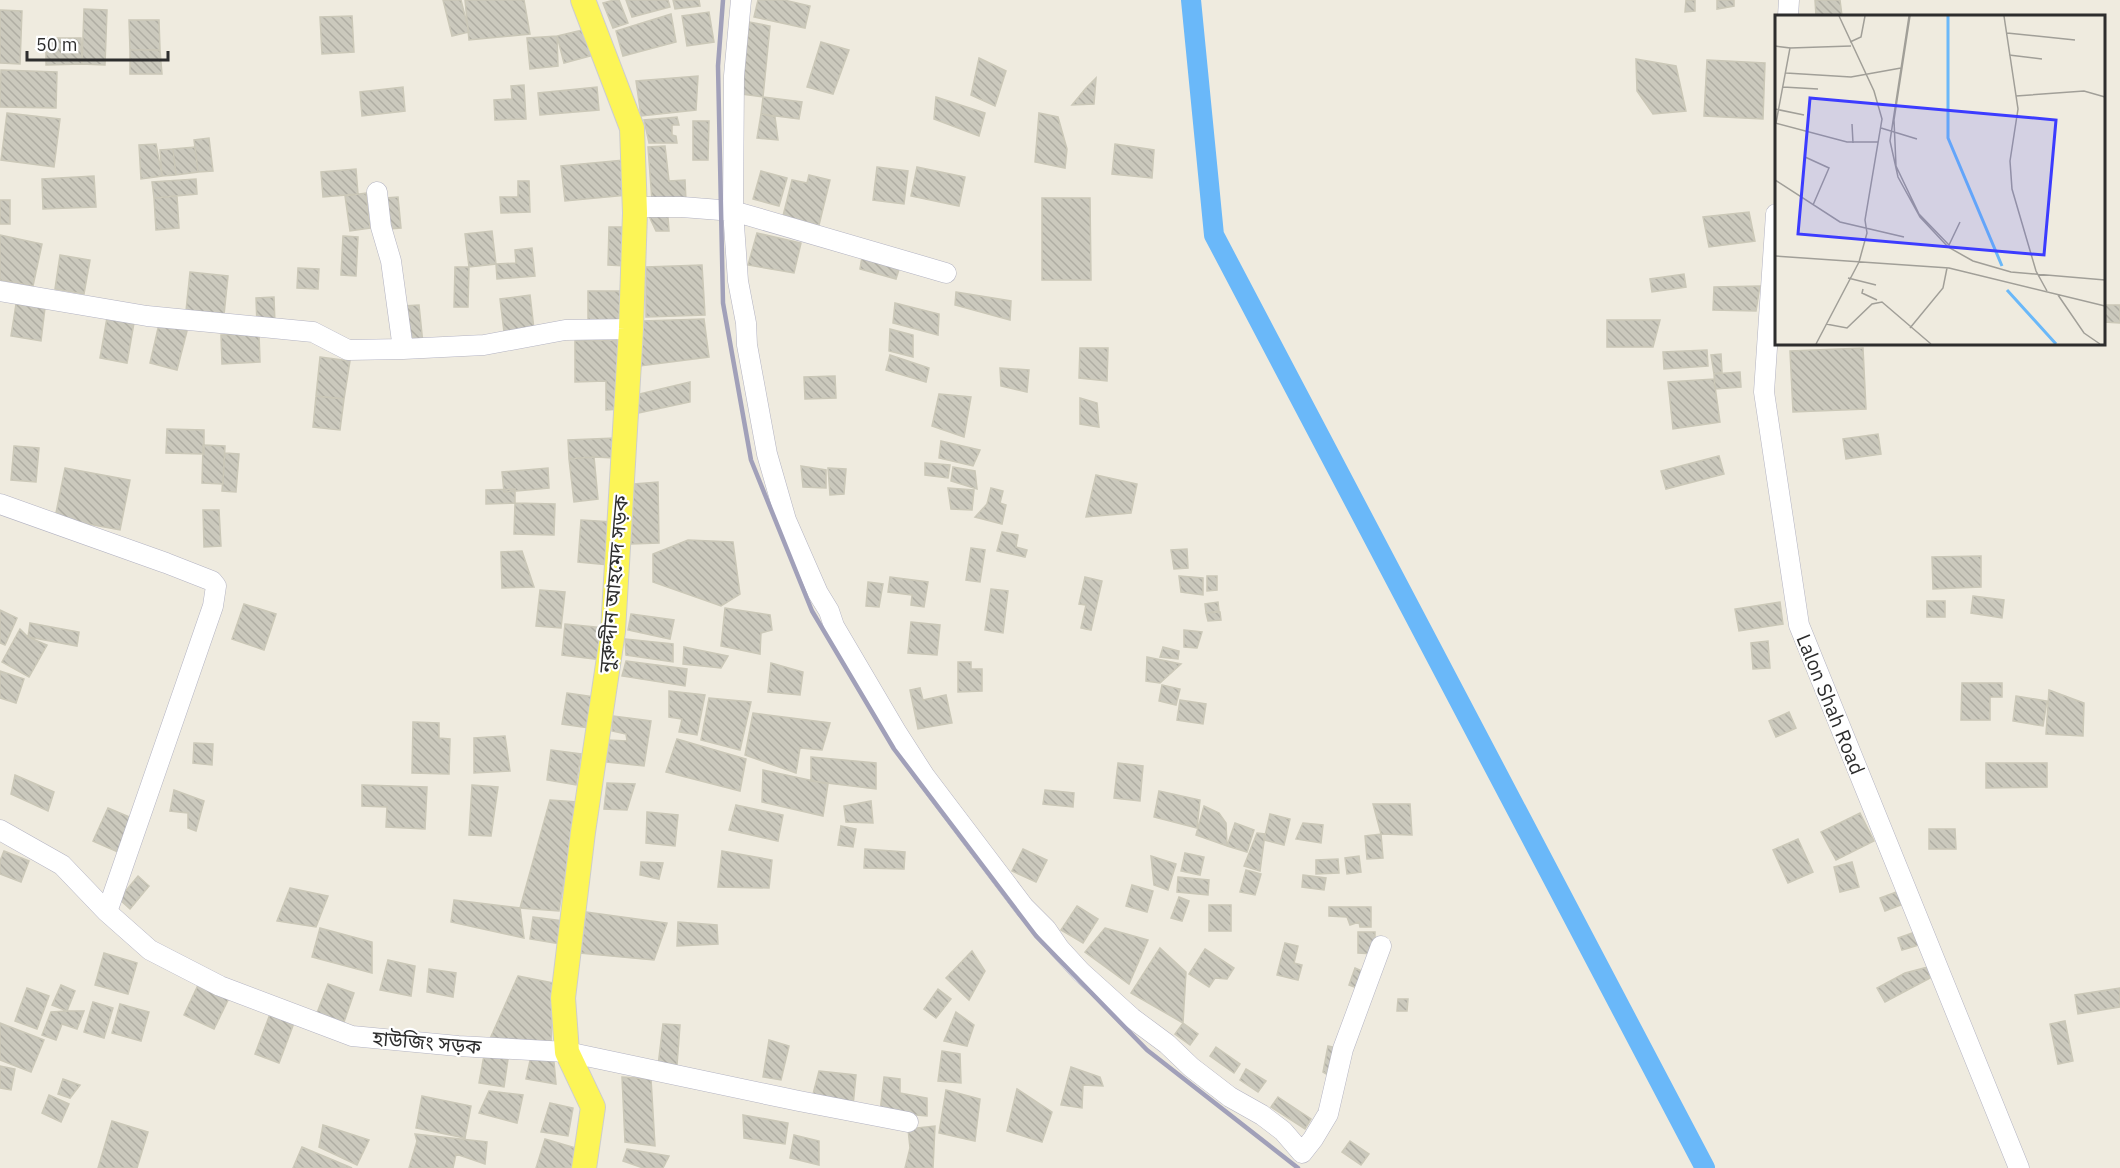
<svg xmlns="http://www.w3.org/2000/svg" width="2120" height="1168" viewBox="0 0 2120 1168" font-family="'IBM Plex Sans','Noto Sans Bengali',sans-serif">
  <defs>
    <pattern id="building-back-hatch" width="6" height="6" patternUnits="userSpaceOnUse" patternTransform="scale(1.5)"><rect width="6" height="6" fill="#cbc9bd"/><path d="M-1 5l2 2M0 0l6 6M5-1l2 2" fill="none" stroke="#afada3"/></pattern>
  </defs>
  <rect width="100%" height="100%" fill="#efebdf"/>
  <g fill="none" stroke-linecap="round" stroke-linejoin="round">
    <path stroke="#6ab8f9" stroke-width="20" d="M1191 0 1214 235 1705 1168"/>
  </g>
  <path fill="url(#building-back-hatch)" stroke="#cbc8b8" stroke-width="1.5" d="M443 0H461L469 32 452 36Z
    M465 0H524L530 34 469 40Z
    M614 0H619L628 23 613 28 603 3Z
    M626 0H668L670 7 632 17Z
    M673 0H699L700 6 675 9Z
    M758 0H784L810 6 805 28 754 17Z
    M1686 0H1695V11L1685 12Z
    M1717 0H1734V6L1717 9Z
    M1815 0H1840L1842 16H1816Z
    M84 9 107 10 105 65 82 64Z
    M0 10 22 11 20 64 0 63Z
    M709 12 714 42 687 46 682 16Z
    M671 14 676 42 623 56 616 31Z
    M352 16 354 52 322 54 320 17Z
    M129 20H159L160 50H130Z
    M749 22 770 26 763 97 742 94Z
    M587 29 594 55 564 63 557 36Z
    M557 36 558 66 530 69 527 38Z
    M46 38H81L82 64 46 65Z
    M821 42 849 50 833 94 807 87Z
    M130 50H160L162 74H130Z
    M979 58 1006 71 995 106 971 95Z
    M1636 59 1676 66 1686 111 1653 114 1637 91Z
    M1707 60 1765 63 1763 119 1704 116Z
    M1 70 57 72 56 108 0 107Z
    M698 76 696 110 641 116 636 81Z
    M1096 78 1094 104 1072 105 1086 88Z
    M524 85 526 119 495 120 494 100 512 99 511 86Z
    M403 87 405 111 362 116 360 92Z
    M597 87 599 110 540 115 538 93Z
    M763 97 802 102 799 119 761 114Z
    M936 97 985 113 979 136 934 119Z
    M7 113 60 119 54 167 1 160Z
    M1039 113 1058 117 1067 149 1065 168 1035 162Z
    M761 114 775 117 778 140 757 138Z
    M677 117 679 125H672V135L676 136 677 143H649L644 120Z
    M693 121H709L708 160H693Z
    M209 138 213 171 198 172 194 140Z
    M156 144 162 176 141 179 139 145Z
    M1115 144 1154 150 1152 178 1112 174Z
    M665 146 669 181 685 180 686 201H652L648 147Z
    M195 147 198 172 176 175 173 149Z
    M173 149 176 175 162 176 160 150Z
    M624 160 627 195 565 201 561 166Z
    M877 167 908 171 904 204 873 200Z
    M917 167 965 177 959 206 911 196Z
    M356 169 358 194 323 197 321 172Z
    M761 171 787 178 779 206 753 199Z
    M809 175 830 180 819 225 783 216 792 180 807 183Z
    M94 176 96 207 43 209 42 179Z
    M196 179 197 194 154 198 152 182Z
    M518 181H529L530 212 501 213 500 197H518Z
    M366 193 370 228 350 231 345 196Z
    M177 196 179 228 156 230 154 198Z
    M398 197 401 228 389 229 385 198Z
    M1042 198H1090L1091 280H1042Z
    M0 200H10V224H0Z
    M1749 212 1755 241 1709 247 1703 217Z
    M661 213 668 217 669 231H656L648 214Z
    M609 227H627L626 266 608 265Z
    M492 231 496 264 469 267 465 234Z
    M757 233 801 243 794 273 748 265Z
    M0 235 42 244 33 286 0 280Z
    M343 236 358 237 356 276 341 275Z
    M532 248 535 276 497 279 496 264 516 263 515 250Z
    M863 251 901 263 896 279 860 269Z
    M60 255 90 260 84 294 55 289Z
    M702 265 705 315 646 317V267Z
    M455 267H469L468 307H454Z
    M298 268 319 269 318 289 297 288Z
    M190 272 228 276 224 315 186 311Z
    M1684 274 1686 287 1652 292 1650 279Z
    M1760 286 1756 311 1713 310 1714 287Z
    M588 291H624L625 322H588Z
    M956 292 1011 301 1010 320 955 305Z
    M530 295 534 329 504 332 500 299Z
    M274 297 275 324 257 325 256 298Z
    M895 303 939 314 938 335 893 323Z
    M16 304 45 308 41 341 11 336Z
    M419 305 423 344 407 345 403 306Z
    M2104 305H2120V323L2104 322Z
    M108 312 135 317 127 363 100 358Z
    M704 319 709 357 640 366 643 321Z
    M1607 320H1660L1653 347H1607Z
    M159 324 187 331 177 370 150 363Z
    M890 329 913 335V357L889 351Z
    M259 333 260 362 222 364 221 335Z
    M621 340 622 409 606 410V381L575 382V341Z
    M1080 348H1108L1107 381 1079 378Z
    M1863 348 1866 409 1793 412 1790 351Z
    M1707 350 1708 366 1664 369 1663 352Z
    M1721 354 1722 372 1714 374 1711 355Z
    M890 355 929 368 926 382 886 370Z
    M320 357 350 361 344 399 316 396Z
    M1000 368 1029 370 1027 392 1001 386Z
    M1740 372 1741 387 1715 389 1714 374Z
    M835 376 836 398 805 399 804 377Z
    M1714 379 1720 422 1673 429 1668 382Z
    M690 382V402L638 413 635 395Z
    M939 394 971 397 964 437 932 426Z
    M316 396 344 399 340 430 313 427Z
    M1080 398 1097 403 1099 427 1080 424Z
    M167 429 204 430V454L166 453Z
    M1878 434 1881 454 1846 459 1843 439Z
    M615 438V458L594 457 569 459 568 440Z
    M941 441 980 450 973 466 939 458Z
    M203 445 225 446 223 484 202 483Z
    M14 446 39 448 36 482 11 480Z
    M225 453 239 454 236 492 222 491Z
    M1719 456 1724 474 1666 489 1661 471Z
    M594 457 598 499 574 502 569 459Z
    M925 463 950 465 948 478 925 475Z
    M801 466 826 470V488L803 487Z
    M953 467 975 471 977 489 951 481Z
    M65 468 130 480 120 530 55 518Z
    M548 468 549 488 504 492 502 472Z
    M828 468 846 469 844 494 830 495Z
    M1096 475 1137 484 1131 513 1086 517Z
    M658 482 659 543 631 544 634 484Z
    M948 488 974 490 972 510 951 509Z
    M991 488 1003 491 1000 503 1006 505 1002 524 975 517 987 504Z
    M515 489V503L486 504V490Z
    M515 503 555 504 554 535 514 534Z
    M203 510H219L221 546 204 547Z
    M581 520 613 522 609 565 578 562Z
    M1002 532 1018 535 1016 547 1027 550 1025 557 997 551Z
    M688 540 733 542 740 594 721 606 653 582V554Z
    M971 548 985 550 980 582 966 580Z
    M1187 549 1188 568 1174 569 1171 550Z
    M522 551 534 587 502 588 501 552Z
    M1981 556V587L1933 589 1932 557Z
    M1179 576 1203 578V595L1181 592Z
    M1207 576H1217V590L1207 591Z
    M890 577 928 582 924 607 911 605 912 595 888 592Z
    M1085 577 1102 581 1091 630 1081 628 1086 605 1079 604Z
    M868 582 883 584 879 607 866 606Z
    M991 589 1008 591 1003 633 985 630Z
    M540 590 565 592 561 628 536 626Z
    M1973 596 2004 600 2002 618 1971 613Z
    M1927 601H1945V617H1927Z
    M1218 602 1219 611 1206 613 1205 604Z
    M1780 602 1783 624 1739 631 1735 609Z
    M244 604 276 614 264 650 232 639Z
    M725 608 770 615 772 630 761 633 760 654 721 646Z
    M0 610 17 618 5 645 0 643Z
    M1220 612 1221 620 1208 621 1206 613Z
    M631 614 674 620 670 639 628 630Z
    M911 622 940 625 937 655 908 653Z
    M30 623 79 632 77 646 28 637Z
    M565 624 605 628 602 660 562 655Z
    M20 629 28 637 47 645 29 677 2 662Z
    M1184 630 1202 632 1197 648 1184 647Z
    M625 639 673 644V662L626 655Z
    M1768 641 1770 668 1753 669 1751 643Z
    M684 647 728 656 721 668 683 664Z
    M1163 647 1179 651 1178 659 1160 657Z
    M1147 657 1181 664 1160 683 1146 681Z
    M626 661 687 669 685 686 622 676Z
    M958 662H971V669H982V691L958 692Z
    M771 663 803 672 800 695 768 692Z
    M0 671 24 679 16 703 0 698Z
    M1962 683H2002V697H1990V720H1961Z
    M1162 685 1180 689 1176 705 1159 701Z
    M920 688 923 700 946 695 952 723 918 729 910 690Z
    M2049 690 2084 703 2083 736 2046 734Z
    M669 691 705 695 697 735 679 732 682 719 669 717Z
    M567 693 594 697 589 728 562 724Z
    M2016 696 2047 701 2043 726 2013 721Z
    M709 698 751 702 740 750 701 740Z
    M1180 700 1206 704 1203 724 1177 720Z
    M1789 712 1796 728 1776 737 1769 721Z
    M753 713 830 723 822 750 800 748 796 773 745 755Z
    M613 716 651 721 644 766 607 762 609 740 627 741 626 734 612 731Z
    M413 722 439 723V738L450 739 449 774 412 773Z
    M505 736 510 771 474 773V738Z
    M677 739 746 759 740 791 666 772Z
    M194 743 213 744 212 765 193 763Z
    M551 750 581 754 576 785 547 780Z
    M811 757 876 763V789L811 781Z
    M1118 763 1143 766 1140 801 1114 798Z
    M1986 763H2047V787L1986 788Z
    M763 770 828 784 823 816 762 802Z
    M15 775 54 792 48 811 11 794Z
    M607 783 635 784 627 810 604 809Z
    M362 785 427 787 425 829 386 827 387 807 362 806Z
    M472 785 498 787 491 836 469 835Z
    M174 790 204 801 196 831 188 828V813L170 811Z
    M1045 790 1074 793 1073 807 1043 804Z
    M1159 791 1200 800 1197 828 1154 817Z
    M550 800 577 802 559 911 520 908Z
    M871 801 873 823 846 822 844 806Z
    M1373 804H1410L1412 835 1381 834Z
    M736 805 783 815 778 841 729 830Z
    M1204 806 1219 813 1226 823 1227 846 1196 835Z
    M108 808 134 819 118 852 93 841Z
    M647 812 678 815 675 846 646 843Z
    M1860 813 1874 841 1836 860 1821 832Z
    M1270 814 1290 819 1284 845 1264 840Z
    M1235 823 1254 830 1247 852 1227 846Z
    M1303 823 1323 825 1321 843 1296 839Z
    M841 826 856 829 853 847 838 845Z
    M1929 829H1955L1956 849H1929Z
    M1257 833 1265 834 1260 871 1244 866Z
    M1381 834 1383 858 1367 859 1365 836Z
    M1798 839 1813 872 1788 883 1773 850Z
    M865 849 905 852 904 869 864 868Z
    M1023 849 1047 860 1036 882 1012 871Z
    M4 851 29 861 21 882 0 874V861Z
    M722 851 772 860 769 888 718 887Z
    M1185 853 1204 857 1200 875 1181 871Z
    M1151 856 1176 864 1168 890 1154 885Z
    M1359 856 1361 872 1347 874 1345 858Z
    M1338 859 1339 873 1316 874V860Z
    M641 862 663 863 659 879 640 875Z
    M1852 862 1859 887 1840 892 1834 867Z
    M1246 870 1261 874 1255 895 1240 892Z
    M1303 875 1326 878 1324 890 1302 887Z
    M138 876 149 886 130 909 119 899Z
    M1178 877 1209 880 1208 895 1177 892Z
    M1132 885 1153 891 1147 912 1126 906Z
    M290 888 328 896 316 927 277 921Z
    M1902 890 1906 903 1885 911 1880 898Z
    M1179 897 1189 901 1182 921 1171 918Z
    M454 900 520 908 524 938 451 922Z
    M1209 905H1231V931H1209Z
    M1077 906 1098 919 1083 943 1061 930Z
    M1329 907H1371V927H1360L1359 922 1350 925 1347 917 1329 916Z
    M586 912 667 923 654 960 580 953Z
    M533 917 563 921 560 944 530 939Z
    M678 922 717 925 718 944 677 946Z
    M320 928 372 942V973L312 957Z
    M1105 928 1148 940 1129 984 1085 952Z
    M1918 931 1922 944 1902 950 1898 938Z
    M1358 932H1375V954L1358 953Z
    M1285 943 1298 946 1294 963 1302 965 1298 980 1277 975Z
    M1160 948 1186 972 1183 1023 1131 993Z
    M1205 949 1234 968 1227 979 1215 978 1209 987 1189 974Z
    M972 951 985 971 969 1000 946 978Z
    M104 953 137 963 128 994 95 985Z
    M388 960 415 966 411 996 380 990Z
    M1928 967 1930 978 1885 1002 1877 988 1905 973Z
    M1355 968 1366 973 1360 989 1349 985Z
    M429 969 456 973 453 997 427 992Z
    M518 976 554 983 551 1042 489 1041Z
    M199 983 229 998 214 1029 184 1015Z
    M328 984 354 993 344 1022 317 1013Z
    M61 985 75 991 67 1011 52 1005Z
    M27 988 49 996 37 1029 15 1021Z
    M2120 988V1007L2078 1014 2075 995Z
    M938 989 951 999 936 1018 924 1009Z
    M1398 999H1408L1407 1011H1397Z
    M93 1002 113 1008 104 1038 84 1032Z
    M120 1004 149 1012 141 1041 112 1033Z
    M67 1011H84L77 1029 62 1024 56 1040 42 1035 51 1012Z
    M956 1012 974 1025 967 1046 944 1041Z
    M270 1014 294 1023 279 1063 255 1054Z
    M2065 1021 2073 1061 2058 1064 2050 1024Z
    M0 1023 44 1040 31 1072 0 1060Z
    M1183 1023 1198 1034 1190 1045 1175 1034Z
    M663 1024 680 1025 677 1065 658 1066Z
    M769 1040 789 1046 781 1080 763 1077Z
    M1328 1046 1338 1048 1332 1077 1323 1072Z
    M1216 1047 1240 1064 1234 1073 1210 1056Z
    M942 1051 960 1054 961 1083 938 1081Z
    M484 1055 508 1059 504 1087 479 1083Z
    M531 1056 554 1062 556 1084 526 1079Z
    M0 1066 15 1069 11 1090 0 1088Z
    M1071 1067 1100 1077 1103 1086 1083 1085 1082 1108 1061 1105Z
    M1246 1069 1266 1081 1258 1092 1240 1080Z
    M819 1071 856 1075 853 1106 812 1098Z
    M622 1077 651 1079 655 1146 625 1142Z
    M884 1077 900 1079V1093L927 1098V1116L880 1112Z
    M63 1079 80 1085 70 1098 58 1094Z
    M1017 1089 1052 1112 1042 1142 1007 1131Z
    M946 1090 980 1099 975 1141 939 1133Z
    M489 1091 523 1095 517 1123 479 1113Z
    M49 1095 69 1104 61 1122 42 1113Z
    M422 1096 471 1106 465 1138 416 1128Z
    M1278 1097 1311 1119 1305 1129 1271 1107Z
    M550 1103 573 1108 568 1136 541 1132Z
    M743 1115 788 1123 785 1144 744 1138Z
    M112 1121 148 1132 137 1168H98Z
    M323 1125 369 1140 357 1165 319 1147Z
    M935 1126 933 1168H905L910 1148 908 1129Z
    M415 1134 487 1142 485 1164 456 1154 453 1168H409L417 1141Z
    M794 1135 819 1141V1165L790 1158Z
    M545 1139 579 1149 573 1168H536Z
    M1350 1141 1369 1154 1361 1165 1342 1152Z
    M302 1147 352 1168H293Z
    M627 1149 669 1156 663 1168H643L623 1161Z"/>
  <g fill="none" stroke-linecap="round" stroke-linejoin="round">
    <g stroke="#b3b3c2" stroke-width="21">
      <path id="minor" d="M741 0 734 76 733 211 738 281 746 323 747 345 767 454 786 520 818 593 829 611 834 626 897 733 924 775 1024 907 1046 929 1059 948 1081 972 1132 1018 1167 1044 1191 1067 1230 1097 1262 1115 1283 1131 1302 1153 1313 1139 1328 1114 1343 1049 1381 946
        M1788 16 1789 0
        M377 192 381 227 391 261 403 349
        M634 207H682L733 211 946 273
        M1776 214 1764 392 1799 625 2019 1168
        M0 291 147 316 313 332 348 350 403 349 484 345 565 330 631 329
        M0 504 166 563 212 581 216 586 213 606 107 912
        M0 830 62 865 107 912 150 950 220 986 352 1036 458 1046 567 1052 799 1101 908 1122"/>
    </g>
    <g stroke="#cdcdcd" stroke-width="26">
      <path id="major" d="M583 0 632 128 635 213 631 329 613 631 583 832 563 998 567 1052 593 1107 584 1168"/>
    </g>
    <use href="#minor" stroke="#fff" stroke-width="20"/>
    <use href="#major" stroke="#fcf557" stroke-width="24"/>
    <path stroke="#a1a0b9" stroke-width="4.5" d="M723 0 718 66 723 303 751 460 812 611 894 749 1036 936 1147 1050 1298 1168"/>
  </g>
  <g text-anchor="middle" dominant-baseline="central" stroke-width="4.5" stroke-linejoin="round" paint-order="stroke">
    <g font-size="20" fill="#2d2d2d" stroke="#fff">
      <text transform="translate(613 584) rotate(-85)">নুরুদ্দীন আহমেদ সড়ক</text>
      <text transform="translate(1831 704) rotate(68)">Lalon Shah Road</text>
      <text transform="translate(427 1042) rotate(5)">হাউজিং সড়ক</text>
    </g>
  </g>
  <g transform="translate(1775 15)">
    <rect width="330" height="330" fill="#efebdf"/>
    <path fill="none" stroke="#6ab8f9" stroke-width="3" d="M173 1V123L227 251M232 275 281 329"/>
    <path fill="none" stroke="#a19f98" stroke-width="1.5" d="M64 1 99 76 107 104 90 205 92 218 84 247M134 1 115 126 123 162 145 202 173 232 198 246 236 257 330 265M135 1 119 105 121 151 144 199 174 230 185 207M229 1 243 94 235 146 237 174 261 256 272 276M232 18 300 25M75 27 86 22 90 1M0 31 15 33 1 108M15 33 76 31M234 40 267 44M11 58 76 62 126 53M8 72 43 74M241 81 309 76 330 82M0 94 29 100M0 108 72 127H103M77 109 78 128M106 113 142 124M30 142 54 153 38 190M0 165 65 207 129 222M0 241 174 253 330 291M73 263 101 270M88 274 87 278 102 285M283 280 309 318 325 329M51 309 72 313 97 289 107 287 156 329M135 313 168 273 172 253M41 329 84 247"/>
    <path fill="#3c3cff" fill-opacity="0.15" stroke="#3c3cff" stroke-width="3" d="M35 83 281 105 269 240 23 219Z"/>
    <rect width="330" height="330" fill="none" stroke="#2d2d2d" stroke-width="3"/>
  </g>
  <path d="M27 51v9h141v-9" fill="none" stroke="#2d2d2d" stroke-width="3"/>
  <text x="36" y="51" font-size="18" fill="#2d2d2d" stroke="#ffffff" stroke-width="4.5" paint-order="stroke">50 m</text>
</svg>
